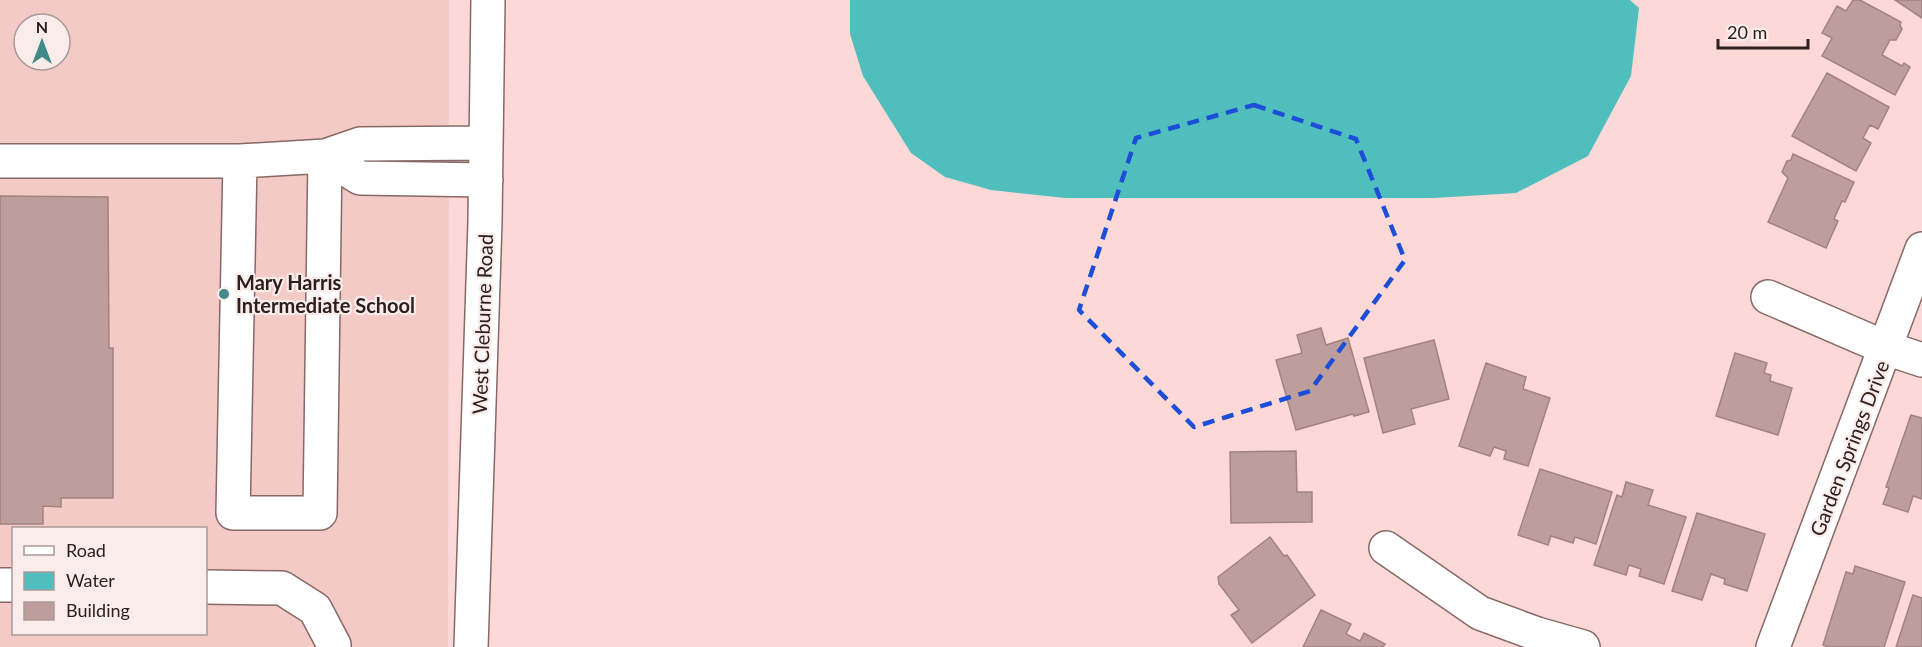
<svg xmlns="http://www.w3.org/2000/svg" width="1922" height="647" viewBox="0 0 1922 647" font-family="Lato,sans-serif">
  <rect width="100%" height="100%" fill="#fcd9d6"/>
  <path fill="#f4cac6" fill-rule="evenodd" d="M0 0H449L448 647H0ZM24 24H60V60H24ZM14 528H206V634H14Z"/>
  <path fill="#51bebe" d="M850 0H1630L1639 8 1631 76 1588 156 1516 193 1434 198H1065L991 190 945 177 911 153 863 76 850 34Z"/>
  <path fill="#be9e9b" stroke="#a28380" stroke-width="1.5" d="M1853 0H1860L1901 22 1900 25 1902 29 1896 40H1890L1882 55 1902 66 1904 63 1910 67 1895 95 1822 56 1832 38 1822 33 1837 6 1846 11Z
    M1895 0H1922V18Z
    M1827 73 1889 107 1878 129 1870 125 1863 138 1871 143 1856 171 1792 136Z
    M1793 154 1854 182 1845 202 1842 201 1834 219 1838 221 1826 248 1768 222 1788 178 1782 172 1787 161 1791 160Z
    M0 196 108 197 109 348H113V498H61V507L43 506V524H0Z
    M1321 328 1326 345 1348 338 1369 412 1354 416 1353 414 1296 430 1276 360 1302 353 1297 335Z
    M1434 340 1449 399 1411 409 1415 424 1383 433 1364 358Z
    M1735 353 1767 363 1764 373 1771 375 1770 381 1792 388 1778 435 1716 416Z
    M1486 363 1526 377 1523 389 1550 398 1528 466 1504 459 1506 451 1494 447 1490 456 1459 446Z
    M1911 415 1922 418V499L1913 496 1908 512 1883 504 1889 488 1886 487Z
    M1296 451 1297 492H1312V522L1231 523 1230 452Z
    M1540 469 1612 492 1596 544 1575 537 1573 543 1551 536 1548 545 1518 535Z
    M1626 482 1653 490 1648 505 1686 517 1664 584 1639 576 1641 569 1629 565 1626 575 1594 565 1617 495 1622 497Z
    M1697 513 1765 534 1747 591 1724 584 1725 579 1711 574 1702 600 1672 591Z
    M1270 537 1284 556 1287 555 1315 595 1252 643 1231 615 1239 610 1219 584 1218 577Z
    M1855 566 1905 582 1884 647H1829L1823 645 1846 572 1853 574Z
    M1913 595 1922 598V647H1896Z
    M1321 610 1351 624 1346 634 1360 641 1364 633 1385 644 1383 647H1303Z"/>
  <g fill="none" stroke-linecap="round" stroke-linejoin="round">
    <g stroke="#876967" stroke-width="36">
      <path id="minor" d="M325 156 360 178 486 180
        M0 161H240L325 156 360 144 486 143
        M240 161 233 513H320L325 156
        M1768 297 1886 348 1922 360
        M1386 548 1480 613 1537 634 1583 647
        M0 585H14
        M206 587 282 588 315 609 334 645 333 647
        M471 647 485 222 488 0
        M1773 647 1922 249"/>
    </g>
    <use href="#minor" stroke="#fff" stroke-width="33"/>
  </g>
  <path fill="none" stroke="#1d4ed8" stroke-width="4.5" stroke-dasharray="12 8" stroke-linejoin="round" d="M1254 105 1356 139 1405 260 1310 391 1194 427 1079 310 1136 138Z"/>
  <circle fill="#428a89" stroke="#faeceb" stroke-width="2" cx="224" cy="294" r="6"/>
  <g text-anchor="middle" dominant-baseline="central" stroke-width="4.5" stroke-linejoin="round" paint-order="stroke">
    <g font-size="20" font-weight="bold" fill="#2c201f" stroke="#faeceb" text-anchor="start">
      <text x="236" y="282">Mary Harris<tspan x="236" dy="23">Intermediate School</tspan></text>
    </g>
    <g font-size="20" fill="#2c201f" stroke="#faeceb">
      <text transform="translate(482 324) rotate(-88)">West Cleburne Road</text>
      <text transform="translate(1849 448) rotate(-69)">Garden Springs Drive</text>
    </g>
  </g>
  <rect x="12" y="527" width="195" height="108" fill="#faeceb" stroke="#a89a99" stroke-width="1.5"/>
  <rect x="24" y="546" width="30" height="9" fill="#ffffff" stroke="#a89a99" stroke-width="1.5"/>
  <text x="66" y="557" font-size="18" fill="#2c201f">Road</text>
  <rect x="24" y="572" width="30" height="18" fill="#51bebe" stroke="#a89a99" stroke-width="1.5"/>
  <text x="66" y="587" font-size="18" fill="#2c201f">Water</text>
  <rect x="24" y="602" width="30" height="18" fill="#be9e9b" stroke="#a89a99" stroke-width="1.5"/>
  <text x="66" y="617" font-size="18" fill="#2c201f">Building</text>
  <g transform="translate(42 42)"><circle r="28" fill="#faeceb" stroke="#a89a99" stroke-width="1.5"/>
  <path d="M0-4.5L10 22L0 15L-10 22Z" fill="#428a89"/>
  <text y="-9" font-size="16" font-weight="bold" text-anchor="middle" fill="#2c201f">N</text>
  </g>
  <path d="M1718 39v9h90v-9" fill="none" stroke="#2c201f" stroke-width="3"/>
  <text x="1727" y="39" font-size="18" fill="#2c201f" stroke="#faeceb" stroke-width="4.5" paint-order="stroke">20 m</text>
</svg>
